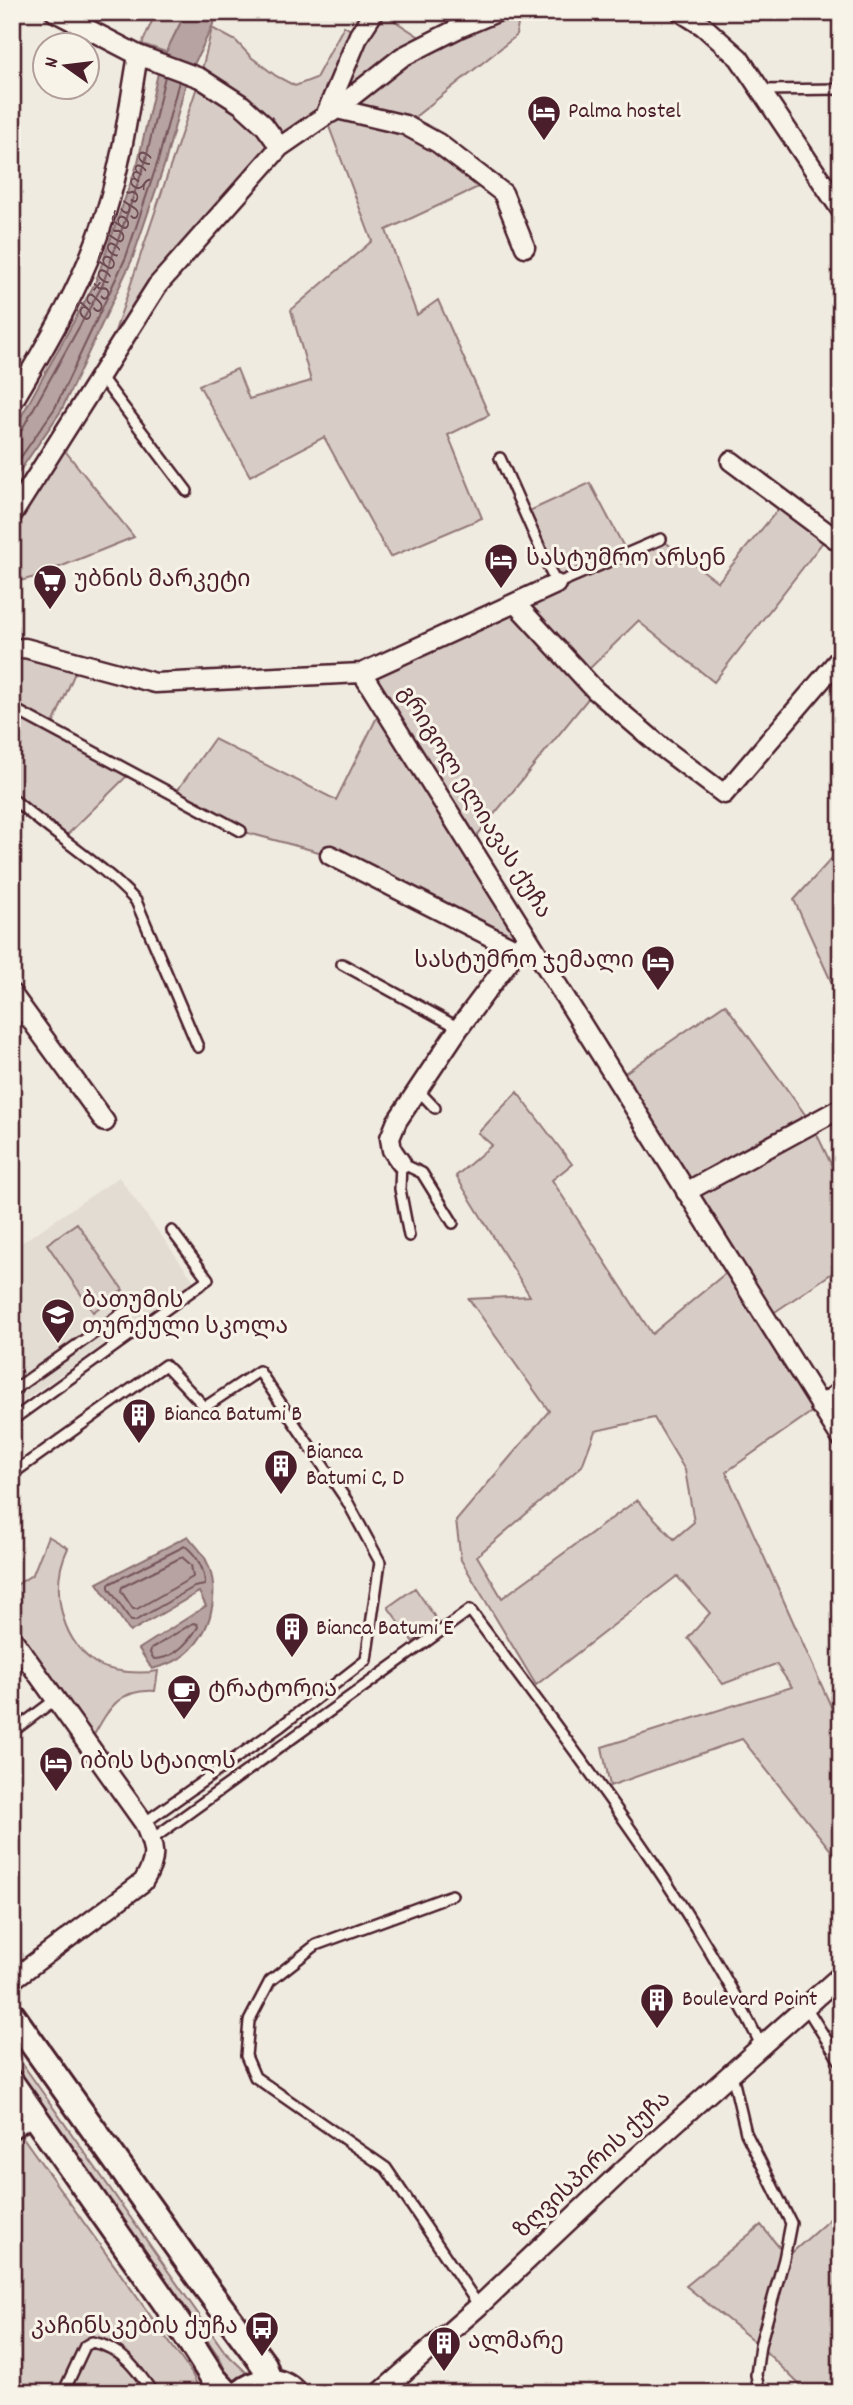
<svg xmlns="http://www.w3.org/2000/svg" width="853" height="2405" viewBox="0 0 853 2405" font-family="Dekko,'Noto Sans Georgian',sans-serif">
  <rect width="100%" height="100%" fill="#f0ebe0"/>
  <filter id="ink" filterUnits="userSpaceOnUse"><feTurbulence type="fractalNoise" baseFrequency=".0143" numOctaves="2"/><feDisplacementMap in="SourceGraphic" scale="14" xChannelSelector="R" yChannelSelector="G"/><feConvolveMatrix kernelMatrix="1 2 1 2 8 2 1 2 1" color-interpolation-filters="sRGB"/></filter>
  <g filter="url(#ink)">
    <path fill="#e3dcd2" d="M119 1177 194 1281 12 1409V1249Z"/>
    <path fill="#d8cdc6" stroke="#917678" stroke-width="2" fill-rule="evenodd" d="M156 12H186L166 52 142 44Z
      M381 12 429 43 497 12H520L516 36 405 125 489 182 386 230 417 315 438 300 489 415 448 435 482 518 390 557 324 437 250 476 199 385 237 369 249 399 311 381 291 310 372 241 325 116 279 147 157 286 100 376 200 78 212 28 236 41 251 57 276 76 295 86 316 78 344 26 359 35Z
      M58 442 134 537 35 577 12 583V515Z
      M590 483 627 553 661 539 718 582 785 501 829 534 714 682 638 621 582 676 595 690 470 844 527 937 517 950 330 855 241 831 174 795 214 739 336 800 383 705 362 673 556 584 525 513Z
      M12 649 79 663 51 729 131 772 62 840 12 798Z
      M841 848V986L835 990 794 900Z
      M725 1004 812 1124 841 1185V1267L766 1318 820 1406 726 1472 834 1713 837 1761 841 1766V1855L837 1858 742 1739 610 1786 602 1747 792 1687 776 1664 723 1684 688 1638 710 1613 677 1576 536 1685 461 1560 456 1521 549 1411 469 1299 530 1296 456 1176 492 1145 478 1133 517 1092 572 1164 552 1180 652 1334 733 1267 616 1079ZM654 1418 685 1470 694 1522 674 1539 637 1500 502 1598 477 1556 582 1466 595 1431Z
      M77 1223 123 1290 93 1312 47 1244Z
      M48 1536 68 1548C50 1585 59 1637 94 1662 109 1673 141 1674 158 1671L155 1691C119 1689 109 1708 94 1735L12 1623V1588L33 1574Z
      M415 1588 439 1623 413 1642 388 1607Z
      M12 2049 225 2352 251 2377 234 2389 219 2357 12 2061Z
      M12 2122 192 2374 201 2393H12Z
      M841 2209V2393H808L760 2346 686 2286 761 2225 787 2257Z"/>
    <path fill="#b7a4a2" stroke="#8b6f72" stroke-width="2" d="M186 12H219L187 79 165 163 132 260 61 411 12 482V433L95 283 138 162 160 64Z
      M188 1536C193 1543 201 1550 205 1558 224 1593 210 1644 173 1662 166 1665 159 1667 152 1669L139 1649 206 1606 199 1592 130 1632 97 1583Z"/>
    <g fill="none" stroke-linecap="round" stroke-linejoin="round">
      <g stroke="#76545b" stroke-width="2">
        <path id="s1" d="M12 435 21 431 102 286 145 163 165 76"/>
        <path d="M12 470 55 408 126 257 158 161 179 81"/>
        <path d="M185 1546C197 1555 205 1570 205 1585L194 1587 135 1621H131L109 1588V1584Z"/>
        <path d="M182 1557 191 1565 193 1577 137 1609H133L121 1591 122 1587Z"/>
        <path d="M193 1623 197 1624 198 1627C188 1643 173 1659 154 1659L150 1653 151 1649Z"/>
      </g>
      <g stroke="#4a1f2b" stroke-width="14">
        <path id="service" d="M762 90 841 89
          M100 376 187 491
          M500 458 556 584 661 539
          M12 708 241 831
          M12 798C52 834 100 862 136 901L198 1047
          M342 964 459 1028
          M418 1090 435 1108
          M409 1236 400 1189 401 1163 422 1173 453 1223
          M12 1391 128 1309
          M12 1420 208 1279 172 1231
          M12 1474 165 1365 205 1407 259 1371 347 1501 380 1562 366 1660 281 1726 144 1823
          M12 1732 56 1699
          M151 1840 470 1610C574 1751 684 1889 762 2047
          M452 1895 316 1945 270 1981 249 2021 246 2056 255 2077 386 2168 479 2306
          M806 2007 841 2063
          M732 2074 746 2133 791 2223 784 2259 760 2345 756 2375 760 2393
          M63 2393 85 2346 92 2342C121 2347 137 2370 153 2393"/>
      </g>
      <g stroke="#4a1f2b" stroke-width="18">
        <path id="pedestrian" d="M12 2132 35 2117"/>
      </g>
      <g stroke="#4a1f2b" stroke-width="23">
        <path id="minor" d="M55 12 138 55 200 78 242 105 264 125 280 147
          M681 12 703 26 739 58 841 210
          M337 109 405 125 438 143 503 193 525 247
          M331 113 402 57 459 28 497 12
          M12 403C48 342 85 280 106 212 122 161 129 108 138 55
          M731 461 841 543
          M12 515 157 286 280 147 325 116 359 35 374 12
          M515 603 556 584
          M12 649 25 648 155 683 362 673 515 603 595 690 659 745 724 794 841 657
          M362 673 841 1438
          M330 855 517 950
          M12 994 105 1122
          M401 1163 392 1150 390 1138 397 1121 459 1028 527 937
          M686 1192 841 1108
          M820 1406 841 1391
          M12 1638 144 1823C155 1849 158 1858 143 1882L12 1980
          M380 2393 479 2306 624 2169 841 1975"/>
      </g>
      <g stroke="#4a1f2b" stroke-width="30">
        <path id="secondary" d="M12 2015 205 2286 264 2365 269 2381
          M12 2084 165 2302 214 2379 227 2393
          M241 2393C258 2379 278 2377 294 2393"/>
      </g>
      <use href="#service" stroke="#f7f3e8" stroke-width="9"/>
      <use href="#pedestrian" stroke="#f7f3e8" stroke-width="12"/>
      <use href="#minor" stroke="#f7f3e8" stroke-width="18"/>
      <use href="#secondary" stroke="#f7f3e8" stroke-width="24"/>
    </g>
  </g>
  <defs>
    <g id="hotel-pin" transform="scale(1.75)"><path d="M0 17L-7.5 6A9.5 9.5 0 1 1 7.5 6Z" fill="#4a1f2b" stroke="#f7f3e8"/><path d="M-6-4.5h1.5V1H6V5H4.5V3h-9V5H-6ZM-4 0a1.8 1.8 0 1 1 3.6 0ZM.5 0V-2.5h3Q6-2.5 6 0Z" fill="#fff"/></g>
    <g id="supermarket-pin" transform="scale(1.75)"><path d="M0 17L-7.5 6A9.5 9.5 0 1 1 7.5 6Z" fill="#4a1f2b" stroke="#f7f3e8"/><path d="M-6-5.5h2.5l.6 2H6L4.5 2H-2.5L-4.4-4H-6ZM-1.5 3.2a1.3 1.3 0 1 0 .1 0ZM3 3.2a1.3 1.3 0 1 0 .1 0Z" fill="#fff"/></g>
    <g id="school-pin" transform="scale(1.75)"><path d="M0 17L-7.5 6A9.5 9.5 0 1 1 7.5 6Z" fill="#4a1f2b" stroke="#f7f3e8"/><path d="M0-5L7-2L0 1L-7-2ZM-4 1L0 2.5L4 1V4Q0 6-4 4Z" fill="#fff"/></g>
    <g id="building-pin" transform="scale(1.75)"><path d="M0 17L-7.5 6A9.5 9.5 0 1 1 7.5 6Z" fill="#4a1f2b" stroke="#f7f3e8"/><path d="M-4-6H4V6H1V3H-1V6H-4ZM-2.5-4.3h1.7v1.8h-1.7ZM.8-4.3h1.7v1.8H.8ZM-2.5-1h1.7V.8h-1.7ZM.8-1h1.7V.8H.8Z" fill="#fff"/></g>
    <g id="cafe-pin" transform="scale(1.75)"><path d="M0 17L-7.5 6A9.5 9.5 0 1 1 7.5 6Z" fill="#4a1f2b" stroke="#f7f3e8"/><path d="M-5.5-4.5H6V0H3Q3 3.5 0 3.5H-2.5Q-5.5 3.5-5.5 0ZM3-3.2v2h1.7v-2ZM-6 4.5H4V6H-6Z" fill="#fff"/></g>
    <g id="bus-pin" transform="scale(1.75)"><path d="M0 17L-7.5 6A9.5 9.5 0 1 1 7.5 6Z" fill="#4a1f2b" stroke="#f7f3e8"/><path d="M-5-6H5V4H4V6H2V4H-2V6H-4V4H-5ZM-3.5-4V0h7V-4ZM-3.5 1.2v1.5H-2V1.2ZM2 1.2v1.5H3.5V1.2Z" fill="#fff"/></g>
  </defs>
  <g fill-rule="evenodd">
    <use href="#hotel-pin" x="544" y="112"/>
    <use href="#hotel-pin" x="501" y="560"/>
    <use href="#supermarket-pin" x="50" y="581"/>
    <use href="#hotel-pin" x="658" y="962"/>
    <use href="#school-pin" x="58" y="1315"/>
    <use href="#building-pin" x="139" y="1415"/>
    <use href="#building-pin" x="281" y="1466"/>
    <use href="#building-pin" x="292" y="1629"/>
    <use href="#cafe-pin" x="184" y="1691"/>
    <use href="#hotel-pin" x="56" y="1763"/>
    <use href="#building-pin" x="657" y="2000"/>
    <use href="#bus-pin" x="262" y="2328"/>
    <use href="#building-pin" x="444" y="2343"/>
  </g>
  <g text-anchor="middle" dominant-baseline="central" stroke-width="6" stroke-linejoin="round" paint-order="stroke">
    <g font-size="23" fill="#4a1f2b" stroke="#f7f3e8" text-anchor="start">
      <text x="568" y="112">Palma hostel</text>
      <text x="526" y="560">სასტუმრო არსენ</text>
      <text x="74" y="581">უბნის მარკეტი</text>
      <text x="634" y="962" text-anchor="end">სასტუმრო ჯემალი</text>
      <text x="82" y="1302">ბათუმის<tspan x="82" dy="26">თურქული სკოლა</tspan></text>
      <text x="164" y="1415">Bianca Batumi B</text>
      <text x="306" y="1453">Bianca<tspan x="306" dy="26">Batumi C, D</tspan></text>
      <text x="316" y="1629">Bianca Batumi E</text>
      <text x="208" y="1691">ტრატორია</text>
      <text x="80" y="1763">იბის სტაილს</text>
      <text x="682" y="2000">Boulevard Point</text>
      <text x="238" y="2328" text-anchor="end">კაჩინსკების ქუჩა</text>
      <text x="468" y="2343">ალმარე</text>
    </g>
    <g font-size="23" fill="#4a1f2b" stroke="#f7f3e8">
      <text transform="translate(473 803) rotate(58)">გრიგოლ ელიავას ქუჩა</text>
      <text transform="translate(594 2166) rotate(-43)">ზღვისპირის ქუჩა</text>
    </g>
    <g font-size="24" font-style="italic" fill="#704e55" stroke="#f7f3e8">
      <text stroke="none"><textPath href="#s1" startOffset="226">მეჯინისწყალი</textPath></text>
    </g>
  </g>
  <rect width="853" height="2405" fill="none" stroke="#f7f3e8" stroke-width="42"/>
  <rect x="21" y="21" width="811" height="2363" fill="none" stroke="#4a1f2b" stroke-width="2.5" filter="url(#ink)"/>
  <g transform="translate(66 66) rotate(284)"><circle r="33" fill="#f7f3e8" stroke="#b29e9c" stroke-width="2"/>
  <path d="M0-5L12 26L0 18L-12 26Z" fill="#4a1f2b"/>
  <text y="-10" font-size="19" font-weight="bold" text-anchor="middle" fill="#4a1f2b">N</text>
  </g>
</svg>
